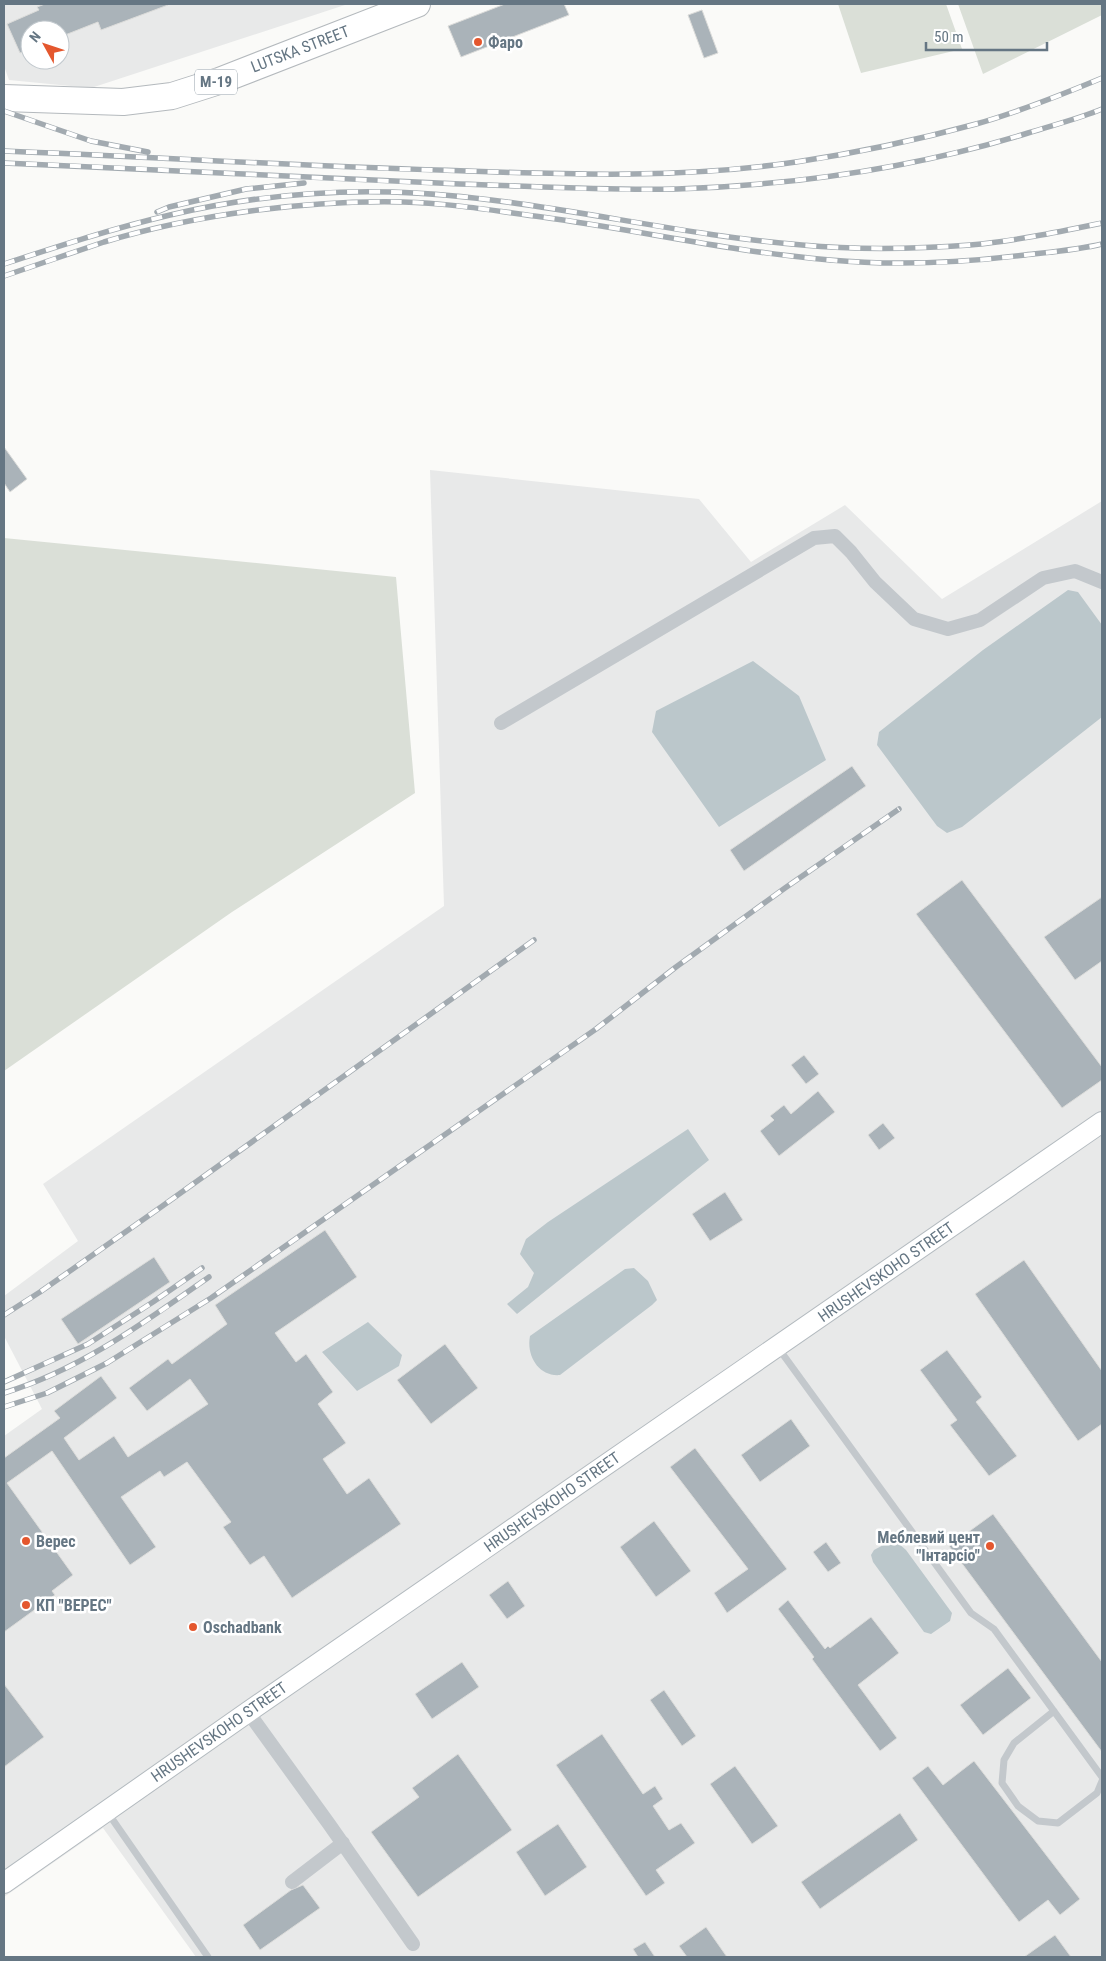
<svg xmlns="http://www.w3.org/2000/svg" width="1106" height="1961" viewBox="0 0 1106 1961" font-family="'Roboto Condensed',sans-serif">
  <rect width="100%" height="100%" fill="#fafaf8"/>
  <path fill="#e8e9e9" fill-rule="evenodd" d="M4 4H348L91 88 9 80 4 66ZM30 30H60V60H30Z
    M430 470 699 499 751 562 845 505 942 599 1102 501V1956L1100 1957H196L103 1828 4 1897V1436L42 1409 4 1336V1296L78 1241 43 1184 444 906Z"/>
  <path fill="#dadfd7" d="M838 4H946L962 49 861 73Z
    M958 4H1102V15L983 74Z
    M4 538 396 577 415 793 232 912 4 1071Z"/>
  <path fill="#bbc7cb" d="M1068 590 1078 592 1102 625V717L962 827 947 833 937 826 877 745 879 732 983 650Z
    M753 661 799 696 826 760 719 827 652 732 656 711Z
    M688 1129 709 1160 517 1314 507 1304 528 1287 534 1273 520 1254 526 1239 548 1222Z
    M634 1268 648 1281 657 1300 652 1305 560 1375C539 1377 526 1356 530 1336L625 1269Z
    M368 1322 402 1355 399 1366 357 1391 322 1352Z
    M889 1542 898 1543 906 1550 952 1613 950 1621 931 1634 924 1632 873 1562 871 1555 874 1550Z"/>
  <path fill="#aab3b9" stroke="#dcdcda" d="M45 4H167L168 5 101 30 98 22 60 37V30H30V49L20 53 7 24 39 10 37 7Z
    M505 4H564L569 15 461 57 448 26Z
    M702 10 718 53 704 58 688 15Z
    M4 447 27 479 10 492 4 483Z
    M852 766 866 786 744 871 730 850Z
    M962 880 1102 1067V1080L1062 1108 916 914Z
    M1102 897V961L1075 980 1044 937Z
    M804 1055 819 1074 806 1084 791 1065Z
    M818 1091 835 1112 779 1156 760 1131 774 1120 770 1116 784 1105 791 1114Z
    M883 1123 895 1138 879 1150 868 1135Z
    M725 1192 743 1220 710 1241 692 1214Z
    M325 1230 357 1277 275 1333 296 1362 306 1354 333 1392 318 1404 346 1443 323 1459 347 1494 369 1478 401 1524 292 1598 264 1556 250 1565 223 1527 231 1522 187 1462 164 1477 160 1471 121 1497 156 1547 130 1565 52 1451 7 1483 73 1575 52 1591 55 1595 4 1632V1458L60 1418 54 1411 101 1376 117 1398 64 1438 79 1460 114 1436 128 1457 208 1404 190 1379 147 1411 129 1388 168 1359 172 1364 227 1324 215 1305Z
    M154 1257 170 1282 78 1344 61 1319Z
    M1024 1260 1102 1371V1424L1078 1441 975 1294Z
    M445 1344 478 1388 431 1424 397 1380Z
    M947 1350 982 1397 976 1402 1017 1456 989 1476 950 1425 957 1420 920 1370Z
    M791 1419 810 1446 760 1482 741 1455Z
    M695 1448 787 1569 727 1613 714 1593 748 1569 670 1467Z
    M993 1514 1102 1662V1752L949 1546Z
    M654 1521 691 1571 656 1597 620 1547Z
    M826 1542 841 1563 828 1572 813 1552Z
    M508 1581 525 1606 507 1619 489 1595Z
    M788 1600 825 1649 828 1646 830 1648 871 1617 899 1653 858 1685 897 1738 880 1751 812 1659 814 1657 778 1609Z
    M462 1662 479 1687 432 1719 415 1694Z
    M1008 1668 1031 1698 983 1735 960 1705Z
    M4 1684 44 1737 4 1767Z
    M664 1690 696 1736 682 1746 650 1700Z
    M602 1734 643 1794 655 1786 663 1799 653 1806 669 1830 681 1823 695 1843 656 1870 665 1883 646 1896 556 1765Z
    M458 1754 512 1830 418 1897 371 1832 419 1797 412 1788Z
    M974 1761 1080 1899 1060 1915 1048 1900 1019 1922 912 1778 928 1766 943 1785Z
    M735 1766 778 1826 752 1844 710 1784Z
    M900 1813 918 1840 820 1909 801 1882Z
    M558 1824 587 1867 545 1896 516 1852Z
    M303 1885 320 1908 260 1950 243 1925 291 1890Z
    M706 1927 727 1957H687L679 1946Z
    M1055 1935 1071 1957H1024Z
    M645 1942 655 1957H638L633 1949Z"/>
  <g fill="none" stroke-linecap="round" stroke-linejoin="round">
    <g stroke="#b3babf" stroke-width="22">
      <path id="secondary" d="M4 1883 248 1712 1102 1122"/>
    </g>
    <g stroke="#b4b9bd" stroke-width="28">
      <path id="highway" d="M4 98 123 102 172 96 219 81 417 4"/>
    </g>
    <path stroke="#c3c8cc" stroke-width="7" d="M779 1349 971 1613 994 1629 1102 1777
      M1054 1711 1014 1743 1004 1760 1002 1783 1018 1806 1038 1821 1058 1823 1097 1793 1102 1781
      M108 1813 208 1957"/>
    <path stroke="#c3c8cc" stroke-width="14" d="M501 723 814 538 835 536 851 552 875 582 914 619 948 629 980 620 1043 578 1075 571 1102 582
      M248 1712 329 1824 413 1944
      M292 1882 343 1843"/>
    <use href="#secondary" stroke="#fff" stroke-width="20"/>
    <use href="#highway" stroke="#fff" stroke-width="26"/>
    <g stroke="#a2aab0" stroke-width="5.5">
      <path id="rail" d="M4 111 91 141 148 152
        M4 151C158 157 312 167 467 171 577 175 687 178 796 162 856 153 917 140 976 124 1019 112 1061 95 1102 78
        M4 163C156 169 308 178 460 184 532 186 605 191 677 189 797 185 914 168 1028 133 1053 125 1078 119 1102 109
        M157 212 169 207 246 189 304 183
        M4 264C59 246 114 228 170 215 242 198 318 190 392 192 530 196 665 234 802 245 857 250 915 249 970 245 1015 241 1058 232 1102 223
        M4 276C37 265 71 253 104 242 196 214 308 200 403 202 449 203 496 211 542 217 638 230 733 252 830 260 895 266 960 263 1025 255 1051 252 1077 250 1102 244
        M4 1315 40 1292 161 1207 534 940
        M4 1382 88 1344 153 1302 202 1268
        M4 1393C80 1370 145 1322 209 1277
        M4 1407 47 1393 107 1363 211 1298 596 1029 676 967 785 888 899 809"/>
    </g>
    <use href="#rail" stroke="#fff" stroke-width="4" stroke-dasharray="11" stroke-linecap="butt"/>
  </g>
  <g fill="#e4572e" stroke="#fff" stroke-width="2">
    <circle cx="478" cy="42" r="5"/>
    <circle cx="26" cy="1541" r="5"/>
    <circle cx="990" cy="1546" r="5"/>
    <circle cx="26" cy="1605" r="5"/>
    <circle cx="193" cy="1627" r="5"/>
  </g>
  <g text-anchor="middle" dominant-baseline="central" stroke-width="5" stroke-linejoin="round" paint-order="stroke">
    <rect fill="#fff" stroke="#939fa8" stroke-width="1" x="195" y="69.5" width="42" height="25" rx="4"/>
    <g font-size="15" font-weight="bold" fill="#657683">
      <text x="216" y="82">М-19</text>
    </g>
    <g font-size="16" font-weight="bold" fill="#657683" stroke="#fff" text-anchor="start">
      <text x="488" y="42">Фаро</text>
      <text x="980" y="1537" text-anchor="end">Меблевий цент<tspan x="980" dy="18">"Інтарсіо"</tspan></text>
      <text x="36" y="1541">Верес</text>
      <text x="36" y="1605">КП "ВЕРЕС"</text>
      <text x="203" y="1627">Oschadbank</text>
    </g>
    <g font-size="16" fill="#657683" stroke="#fff">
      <text transform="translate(300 49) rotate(-21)">LUTSKA STREET</text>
      <text transform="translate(886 1272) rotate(-35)">HRUSHEVSKOHO STREET</text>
      <text transform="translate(552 1502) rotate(-35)">HRUSHEVSKOHO STREET</text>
      <text transform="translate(219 1732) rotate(-35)">HRUSHEVSKOHO STREET</text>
    </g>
  </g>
  <rect width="1106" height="1961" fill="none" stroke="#657683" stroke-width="10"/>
  <g transform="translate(45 45) rotate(310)"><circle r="24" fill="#ffffff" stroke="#c1c8cd"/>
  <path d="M0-4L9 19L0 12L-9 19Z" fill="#e4572e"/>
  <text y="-8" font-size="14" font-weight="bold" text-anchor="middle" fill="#657683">N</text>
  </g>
  <path d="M926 42v8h121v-8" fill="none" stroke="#657683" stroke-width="2.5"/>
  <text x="934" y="42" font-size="15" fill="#657683" stroke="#ffffff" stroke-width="4" paint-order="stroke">50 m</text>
</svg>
